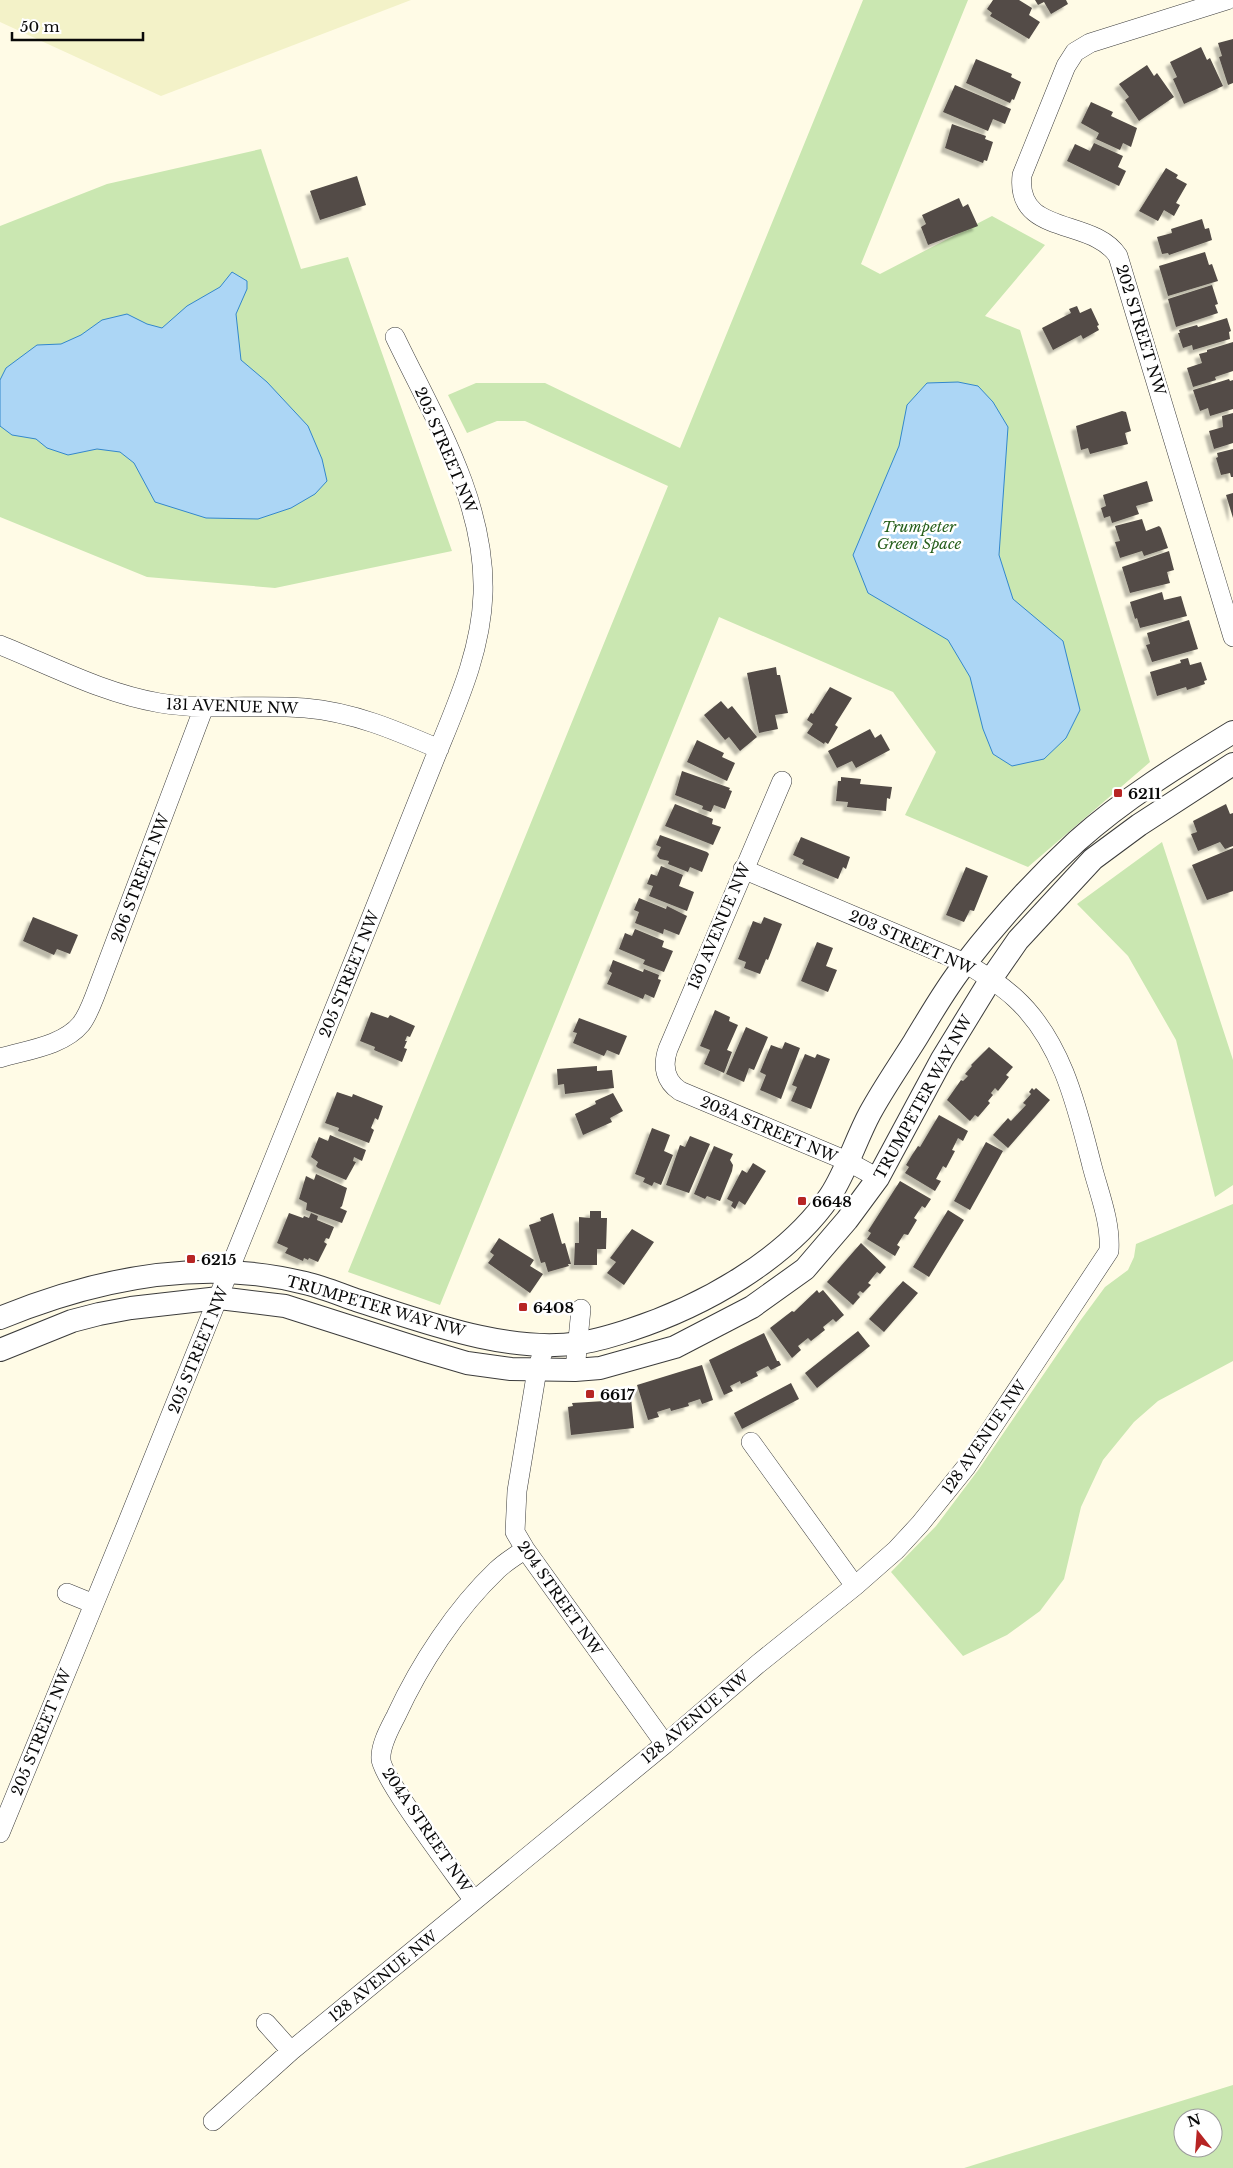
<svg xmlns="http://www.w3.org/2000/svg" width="1233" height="2168" viewBox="0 0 1233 2168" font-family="'Libre Baskerville',serif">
  <defs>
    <filter id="shadow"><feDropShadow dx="-4.5" dy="4.5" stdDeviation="1" flood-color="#0004"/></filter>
  </defs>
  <rect width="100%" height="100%" fill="#fffbe6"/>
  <path fill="#f3f2c8" d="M0 0H411L161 96 0 22Z"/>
  <path fill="#cae7b1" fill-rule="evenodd" d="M863 0H968L861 264 880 274 992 216 1045 245 985 316 1020 330 1150 762 1028 867 905 815 936 752 893 692 719 617 440 1305 348 1272 668 486 525 421H497L467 433 448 395 476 383H545L680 448Z
    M261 149 301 269 348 257 452 551 275 588 147 577 0 517V226L107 184Z
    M1162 842 1233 1060V1185L1215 1197 1176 1040 1128 956 1077 904Z
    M1233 1204V1361L1158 1401 1134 1422 1103 1460 1081 1507 1064 1579 1040 1611 1007 1635 963 1656 891 1572 936 1526 979 1469 1080 1321 1105 1287 1128 1270 1134 1257 1136 1244Z
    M1233 2085V2168H964ZM1183 2118H1213V2148H1183Z"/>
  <path fill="#acd6f5" stroke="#3387cc" d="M232 272 247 281V289L236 314 241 360 267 382 308 426 322 459 327 481 315 494 291 508 258 519 206 518 155 502 134 463 120 452 97 449 68 455 47 448 36 439 12 435 0 426V380L6 368 37 345 61 344 81 335 102 320 127 314 147 324 162 328 187 306 220 287Z
    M958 382 978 386 993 402 1008 427 999 555 1013 599 1063 641 1080 710 1066 738 1044 759 1012 766 993 754 983 729 970 677 948 640 868 593 853 555 899 446 907 405 927 383Z"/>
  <path fill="#524b46" filter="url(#shadow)" d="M993 0H1019L1032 8 1029 15 1040 22 1029 39 990 16 992 13 987 9Z
    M1035 0H1066L1068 4 1051 14 1044 2 1038 5Z
    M1233 39V83L1228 85 1219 57 1222 56 1218 43Z
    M1201 47 1207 60 1210 58 1223 86 1184 104 1173 79 1177 77 1170 62Z
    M976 59 1012 74 1011 77 1021 82 1014 100 1012 99 1010 103 966 83Z
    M1147 65 1154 76 1157 73 1174 97 1139 121 1125 100 1129 97 1119 84Z
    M955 85 1011 109 1005 124 993 119 988 131 943 112Z
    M1091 102 1113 112 1111 116 1137 128 1131 147 1123 143 1120 150 1096 139 1099 133 1081 123Z
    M952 124 986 136 985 139 993 142 987 161 984 160 983 163 945 148Z
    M1094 143 1123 156 1118 167 1126 171 1119 186 1067 161 1075 144 1090 151Z
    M1166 168 1178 175 1176 178 1187 184 1176 203 1180 205 1174 216 1164 210 1158 221 1139 211Z
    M357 176 366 205 320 220 310 191Z
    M959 198 963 207 968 204 978 226 928 245 921 227 926 224 922 215Z
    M1202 219 1205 229 1209 228 1212 240 1169 255 1168 253 1162 254 1157 237 1172 233 1171 229Z
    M1205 252 1209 265 1212 264 1218 281 1168 296 1159 266Z
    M1212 285 1218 304 1215 305 1218 313 1176 327 1168 299Z
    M1077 306 1080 313 1091 308 1099 325 1097 326 1099 330 1083 339 1081 335 1053 350 1042 328 1071 313 1069 309Z
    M1227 318 1231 331 1229 332 1230 339 1193 350 1192 345 1183 348 1178 333H1180L1179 330 1197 325 1198 327Z
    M1233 342V371L1215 377 1216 380 1193 387 1187 368 1202 363 1199 354 1207 352V350Z
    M1229 379 1230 381 1233 380V409L1210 416 1208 408 1200 411 1193 390Z
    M1122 411 1126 412 1131 431 1125 433 1128 444 1090 454 1088 448 1081 450 1076 426Z
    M1233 413V443L1214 449 1209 431 1223 427 1222 416Z
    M1233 449V477H1231L1230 473 1221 475 1216 458 1218 457 1217 453Z
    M1147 481 1153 501 1136 506 1139 514 1112 523 1110 516 1104 518 1101 508 1106 506 1103 495Z
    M1233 493V518L1226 495Z
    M1142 519 1146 531 1159 526 1161 528 1168 548 1144 556 1142 551 1120 558 1115 542 1120 541 1115 526Z
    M1169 551 1174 570 1167 572 1170 583 1130 593 1122 567Z
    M1162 592 1164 600 1181 596 1187 616 1140 628 1137 618 1135 619 1130 602Z
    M1189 620 1198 649 1152 662 1146 645 1150 644 1147 633Z
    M1188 658 1190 665 1201 662 1207 680 1204 681 1205 684 1187 690 1186 687 1157 696 1150 672 1181 663 1180 660Z
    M776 667 777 675H780L788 713 775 715 778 729 759 733 747 673Z
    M830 687 852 698 835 725 838 727 828 744 825 742 824 744 807 733 813 724 807 720 811 713 813 714Z
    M721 701 728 709 732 706 757 737 740 751 729 737 725 740 704 715Z
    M870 729 875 738 881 734 890 750 856 768 852 761 837 768 828 751Z
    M697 740 724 753 722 757 735 763 727 781 687 762Z
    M682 771 730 788 729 790 732 791 725 809 714 805 711 812 702 809 703 806 675 795Z
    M841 777 861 779 860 784 892 787 890 799 887 798 886 811 847 807 848 802 836 801 838 781H841Z
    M675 804 713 819 712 824 721 827 713 845 665 826Z
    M1226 804 1230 814 1233 813V846L1225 849 1220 842 1198 851 1191 834 1197 832 1193 821Z
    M660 835 707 852 709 854 702 872 690 867 688 872 668 864 669 861 660 859 657 856 661 847 656 845Z
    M801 837 850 857 846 869 843 867 838 879 802 864 804 860 793 855Z
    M1233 848V891L1207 900 1192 865Z
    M661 866 683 875 679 886 694 892 687 911 649 896 653 886 647 884 651 874 657 876Z
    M966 867 988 876 974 911 970 910 964 922 946 915Z
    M639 898 666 909 667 906 687 916 679 935 664 929 663 934 635 923 639 912 634 910Z
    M33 917 78 935 70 954 57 949 54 955 23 941Z
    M764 917 782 924 768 960 766 959 760 974 744 968 746 962 738 959 753 921 761 924Z
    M635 929 664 941 662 947 673 951 664 972 643 964 645 960 619 949 625 933 632 936Z
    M817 942 833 948 826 966 837 970 828 992 801 981Z
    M613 960 643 972 644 969 659 975 658 979 661 980 654 998 645 994 643 999 607 984 612 973 609 971Z
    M715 1010 730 1017 729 1021 738 1025 727 1050 732 1052 724 1073 704 1064 710 1050 700 1046Z
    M371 1012 388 1018 390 1015 415 1026 410 1037 407 1036 405 1041H407L404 1048 407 1049 402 1062 374 1050 375 1047 360 1041Z
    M579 1018 627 1036 619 1055 607 1050 604 1056 573 1043 577 1033 573 1032Z
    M746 1027 768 1037 754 1070 749 1068 744 1082 726 1074Z
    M785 1042 800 1048 781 1099 760 1090 766 1075 760 1072 771 1045 782 1049Z
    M989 1047 1013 1067 1006 1075 1009 1077 998 1091 995 1088 991 1093 993 1095 988 1101 990 1103 978 1117 975 1115 970 1121 947 1100 961 1080 963 1081 968 1076 965 1074 972 1066 971 1065Z
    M805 1054 815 1058 817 1054 830 1059 811 1109 791 1101 797 1087 792 1085Z
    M597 1066V1071L612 1070 614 1088 565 1094 564 1084 558 1085 557 1069Z
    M1032 1088 1034 1090 1036 1088 1050 1100 1008 1148 993 1135 1008 1118 1011 1121 1026 1105 1023 1103 1031 1094 1029 1092Z
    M337 1092 352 1097 353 1094 383 1106 378 1120 375 1118 371 1128 374 1130 369 1143 338 1131 339 1128 325 1123Z
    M613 1093 623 1111 610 1118 612 1122 583 1135 575 1114 596 1104 595 1101Z
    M939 1115 968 1131 963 1141 958 1138 952 1150 955 1151 946 1168 943 1166 936 1179 941 1181 935 1191 905 1173 909 1167 906 1165 912 1155 918 1146 920 1147Z
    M652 1128 670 1135 664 1151 673 1155 661 1185 654 1182 652 1186 643 1182 645 1178 635 1174Z
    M330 1135 366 1150 362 1161 354 1157 353 1161 356 1162 346 1180 318 1168 316 1166 318 1162 311 1157 319 1137 328 1141Z
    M690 1136 710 1144 689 1193 666 1185 680 1145 685 1147Z
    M986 1142 1003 1151 970 1210 954 1201Z
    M714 1146 733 1154 730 1160 733 1165 732 1171 720 1201 707 1196 705 1199 694 1194Z
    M753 1163 766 1171 745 1205 739 1201 735 1209 731 1206 733 1202 727 1199 742 1170 747 1173Z
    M316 1174 347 1188 342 1206 340 1208 347 1211 342 1223 306 1210 307 1203 299 1199 306 1176 314 1180Z
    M900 1181 931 1199 925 1208 922 1206 914 1218 917 1220 908 1235 904 1234 897 1245 900 1247 895 1256 867 1239 871 1233 868 1231Z
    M948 1210 964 1220 929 1277 913 1267Z
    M590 1211H601V1218H607L606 1249H597V1265H574L575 1243H579V1217L590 1218Z
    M289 1213 303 1218 304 1216 309 1218 311 1213 318 1216 317 1220 334 1227 329 1239 326 1238 324 1242 327 1244 318 1262 309 1258 308 1260 304 1258 303 1261 285 1253 288 1248 277 1243Z
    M553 1213 562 1244 565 1243 571 1264H568L569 1266 548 1272 545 1262 541 1263 529 1225 541 1221 540 1218Z
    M632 1229 654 1242 624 1285 607 1273 616 1262 610 1258Z
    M499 1238 534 1260 530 1266 543 1274 530 1293 488 1263 494 1255 490 1252Z
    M861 1243 886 1267 880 1274 877 1272 868 1283 871 1285 863 1293 860 1291 857 1294 860 1297 853 1305 827 1282Z
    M903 1281 918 1293 884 1332 869 1319Z
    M817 1290 819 1293 823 1290 844 1315 836 1322 833 1319 823 1327 825 1330 811 1341 808 1338 798 1346 801 1350 792 1358 770 1328 792 1311 794 1312Z
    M858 1331 870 1346 817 1388 805 1373Z
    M764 1333 777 1361H779L781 1365 771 1370 768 1366 756 1372 758 1376 741 1384 740 1381 730 1386 733 1391 724 1395 709 1360Z
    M702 1365 713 1400 702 1404 700 1399 688 1403 689 1406 671 1411 670 1408 657 1412 659 1417 648 1420 637 1385Z
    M791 1383 799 1399 742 1429 734 1413Z
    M623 1397V1399L631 1398 634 1428 571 1435 568 1407 573 1406 572 1403 605 1401V1399Z"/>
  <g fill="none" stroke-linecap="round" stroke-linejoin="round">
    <g stroke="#3c3c3c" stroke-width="20">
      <path id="minor" d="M1227 0 1090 43 1075 52 1066 66 1022 175C1015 237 1093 217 1118 256L1233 637
        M0 645C52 666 105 694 160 703 208 711 257 704 305 708 353 712 395 730 439 749
        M782 781 668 1049C662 1066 665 1081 680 1091L847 1161 878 1178
        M0 1058C26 1050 63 1046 81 1024 88 1015 92 1003 96 993L204 707
        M545 1345 537 1370 517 1491 515 1532 525 1549 665 1744
        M575 1370 581 1309
        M751 1442 855 1586
        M67 1593 94 1604
        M0 1833C122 1537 243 1241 361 943 385 883 409 823 433 763 455 708 481 654 483 594 486 502 434 418 395 337
        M474 1901C459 1879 381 1777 381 1759 380 1745 390 1728 396 1716 420 1664 456 1609 497 1570 505 1562 516 1556 525 1549
        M266 2023 291 2051
        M213 2121 291 2051 665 1744 758 1664 855 1586 896 1550 920 1524 966 1467 1109 1251C1111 1222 1099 1193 1092 1166 1077 1107 1062 1041 1015 998 1000 984 983 974 965 963L743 869"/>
    </g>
    <g stroke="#3c3c3c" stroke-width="24">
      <path id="tertiary" d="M0 1318C97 1278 201 1257 305 1283 322 1287 339 1294 356 1300 422 1321 508 1354 579 1343 596 1341 614 1335 630 1330 703 1306 786 1260 830 1196 846 1172 856 1139 870 1113 883 1089 899 1066 914 1042 930 1016 945 989 964 965 998 921 1036 879 1077 841 1124 799 1179 765 1233 732
        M0 1350 72 1321 99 1314 131 1308 219 1298 285 1306 423 1350 467 1363 511 1369 575 1370 600 1368 675 1347 752 1307 805 1269 847 1220 878 1178 942 1059 991 979 1018 940 1093 859 1139 825 1233 764"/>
    </g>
    <use href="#minor" stroke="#fff" stroke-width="19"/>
    <use href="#tertiary" stroke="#fff" stroke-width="22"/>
  </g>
  <g fill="#b72524" stroke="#fff" stroke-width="2">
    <rect x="1113" y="788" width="10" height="10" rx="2.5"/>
    <rect x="797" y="1196" width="10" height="10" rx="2.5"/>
    <rect x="186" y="1254" width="10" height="10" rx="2.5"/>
    <rect x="518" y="1302" width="10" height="10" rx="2.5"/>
    <rect x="585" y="1389" width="10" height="10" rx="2.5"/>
  </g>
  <g text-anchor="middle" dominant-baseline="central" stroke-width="5" stroke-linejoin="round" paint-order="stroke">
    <g font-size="15" fill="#090909" stroke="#fff">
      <text transform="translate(1141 330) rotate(73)">202 STREET NW</text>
      <text transform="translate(446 450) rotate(67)">205 STREET NW</text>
      <text transform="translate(232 706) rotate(2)">131 AVENUE NW</text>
      <text transform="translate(140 878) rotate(-69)">206 STREET NW</text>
      <text transform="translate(719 926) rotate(-67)">130 AVENUE NW</text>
      <text transform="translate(912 942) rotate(24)">203 STREET NW</text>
      <text transform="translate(349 974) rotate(-68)">205 STREET NW</text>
      <text transform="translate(923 1097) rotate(-61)">TRUMPETER WAY NW</text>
      <text transform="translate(769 1129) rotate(23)">203A STREET NW</text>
      <text transform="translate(376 1306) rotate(16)">TRUMPETER WAY NW</text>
      <text transform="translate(198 1350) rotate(-68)">205 STREET NW</text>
      <text transform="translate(984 1437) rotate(-55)">128 AVENUE NW</text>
      <text transform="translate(560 1598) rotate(55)">204 STREET NW</text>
      <text transform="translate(695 1717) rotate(-40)">128 AVENUE NW</text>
      <text transform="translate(41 1732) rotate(-68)">205 STREET NW</text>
      <text transform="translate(427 1830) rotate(56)">204A STREET NW</text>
      <text transform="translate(383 1976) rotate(-39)">128 AVENUE NW</text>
    </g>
    <g font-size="15" font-style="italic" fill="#265f1c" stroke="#fff">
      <text x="919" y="526">Trumpeter<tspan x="919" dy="17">Green Space</tspan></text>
    </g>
    <g font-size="15" font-weight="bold" fill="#090909" stroke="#fff" text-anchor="start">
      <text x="1128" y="793">6211</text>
      <text x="812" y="1201">6648</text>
      <text x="201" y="1259">6215</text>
      <text x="533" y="1307">6408</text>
      <text x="600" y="1394">6617</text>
    </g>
  </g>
  <g transform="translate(1198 2133) rotate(343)"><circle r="24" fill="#ffffff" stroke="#9d9d9d"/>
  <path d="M0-4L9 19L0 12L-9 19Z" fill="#b72524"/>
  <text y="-8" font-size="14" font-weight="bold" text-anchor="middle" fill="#090909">N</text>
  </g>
  <path d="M12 32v8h131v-8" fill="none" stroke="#090909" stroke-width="2.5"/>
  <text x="20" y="32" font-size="15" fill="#090909" stroke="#ffffff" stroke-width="4" paint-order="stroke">50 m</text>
</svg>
